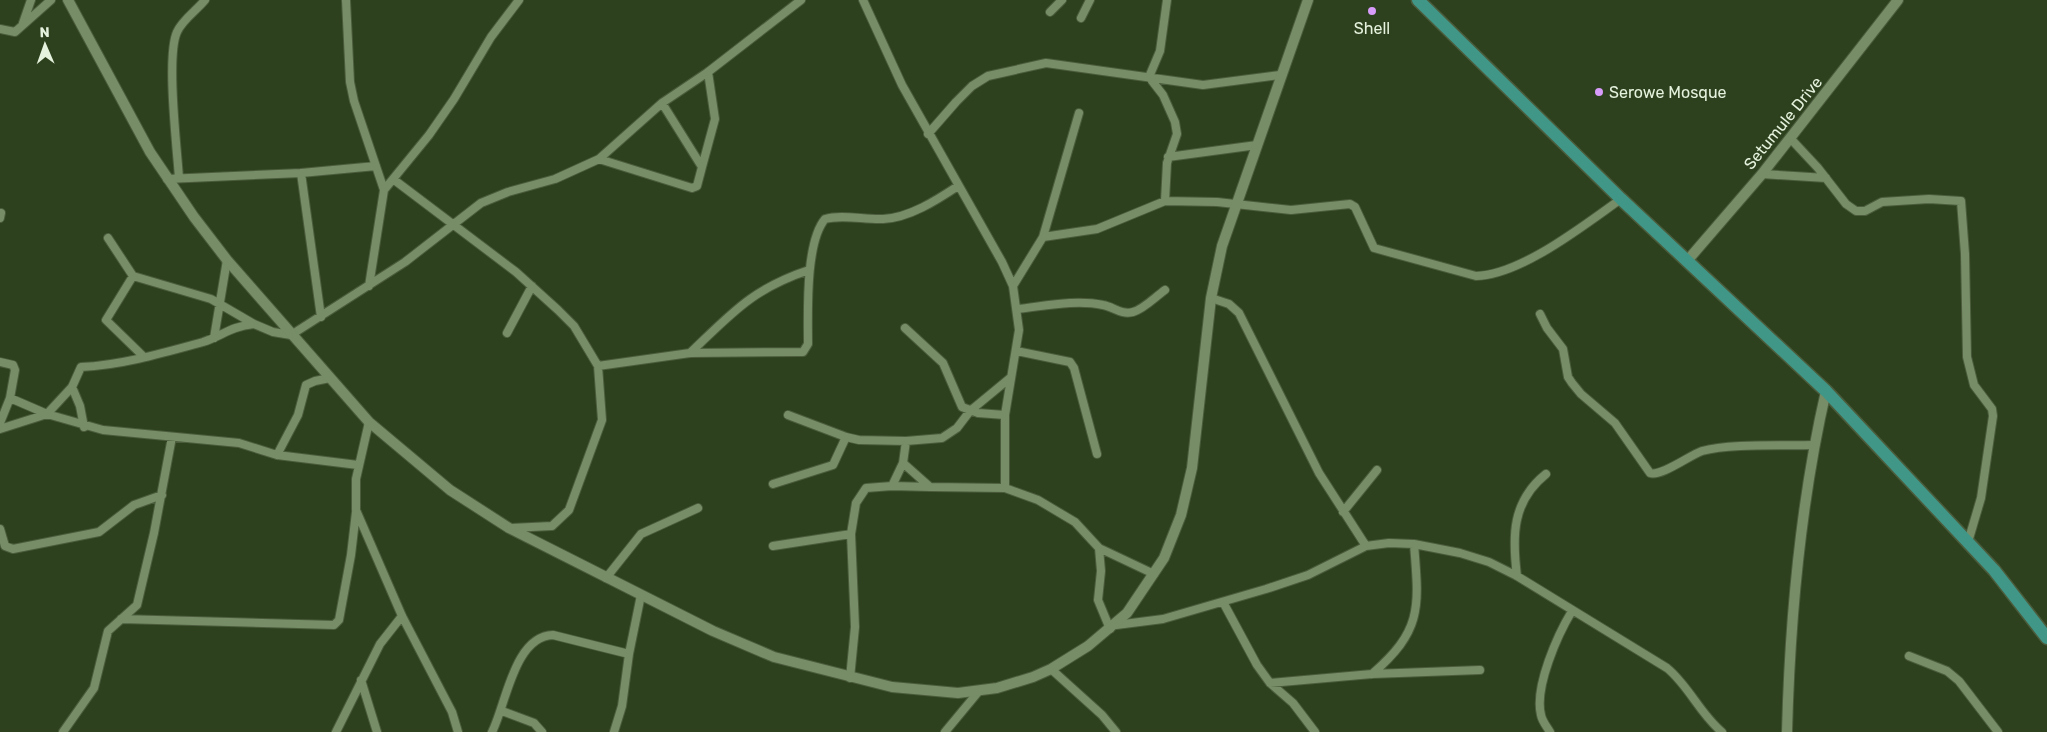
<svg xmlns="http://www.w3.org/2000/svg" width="2047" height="732" viewBox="0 0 2047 732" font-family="Rubik,sans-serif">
  <rect width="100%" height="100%" fill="#2d411e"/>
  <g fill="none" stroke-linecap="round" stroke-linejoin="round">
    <g stroke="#4b5c3c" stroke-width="10">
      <path id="minor" d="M346 0 350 82 354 101 384 190
        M863 0 902 85 1002 262 1013 286 1019 330 1005 415V488
        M1050 12 1062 0
        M1081 18 1090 0
        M23 23 31 0
        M0 29 15 32 51 0
        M1149 77 1163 95 1175 122 1177 134 1167 163 1165 201
        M1149 77 1160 51 1167 0
        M928 134 956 102 972 86 988 76 1046 63 1203 85 1280 75
        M1790 138 1818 168 1846 204 1856 211H1865L1882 202 1929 199 1961 201 1965 254 1967 357 1974 385 1992 409 1993 416 1981 498 1968 542
        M1168 157 1257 145
        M599 159 692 188 697 186 702 167 662 103
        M702 167 715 119 708 72
        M301 173 321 317
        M1762 174 1826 178
        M179 178C177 148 166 56 177 32 182 20 197 10 205 0
        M167 179 301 173 376 166
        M393 179 516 272 558 310 574 326 598 366 602 420 569 510 552 526 511 528
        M0 218 1 213
        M1043 237 1079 113
        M108 238 133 276 211 299 254 324 273 332 291 335 405 262 481 203 508 192 555 179 599 159 662 103 708 72 801 0
        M133 276 106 320 144 357
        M369 286 384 190 429 135 454 99 491 37 519 0
        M1013 286 1043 237 1097 229 1165 201 1217 202 1291 210 1350 204 1355 207 1374 248 1476 276C1521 275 1584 225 1621 199
        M1211 298 1229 304 1239 313 1319 473 1366 546
        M1018 309C1045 306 1076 299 1103 305 1114 307 1121 315 1133 312 1144 309 1155 297 1165 290
        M1540 314 1547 328 1563 349 1568 377 1572 383 1581 394 1615 423 1650 473C1661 477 1690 455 1702 451 1729 443 1784 446 1813 445
        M905 328 943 363 962 407 978 413 1005 415
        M507 333 532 286
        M214 338 227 260
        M1016 351 1070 362 1074 368 1097 454
        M690 353C732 313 752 289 809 270
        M0 362 13 365 15 370 10 398 0 423
        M598 366 690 353 803 352 808 344C808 314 805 243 825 219 842 214 865 220 883 219 909 218 937 200 958 186
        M72 387 80 406 84 427
        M10 398 47 414 72 387 81 367C122 365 163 353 203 342 224 335 229 327 254 324
        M788 415 846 437 859 440 906 441 942 438 957 428 970 411 1010 378
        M369 422 356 479V510L402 616 452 712 458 732
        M0 429 47 414 103 430 239 443 277 455 358 465
        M277 455 298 415 306 385 315 381 330 378
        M903 463 930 487 1005 488 1038 500 1075 522 1099 548 1154 574
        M773 484 833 465 846 437
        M892 486 903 463 906 441
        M1343 512 1377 470
        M0 529 5 546 13 549 99 532 134 505 162 495
        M773 546 851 534 856 503 866 488 892 486 930 487
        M1099 548 1101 571 1098 600 1110 629
        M1517 576C1512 536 1512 501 1546 474
        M606 578 641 534 698 508
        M1223 602 1257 665 1270 683 1293 703 1315 732
        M121 619 334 625 339 620 351 555 356 512
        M1116 625 1163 619 1266 589 1308 575 1366 546 1389 543 1414 544 1460 553 1489 562 1517 576 1667 668C1689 686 1700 714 1722 732
        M1909 656 1947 671 1959 681 1998 732
        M1051 669 1102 715 1116 732
        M1372 674C1423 630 1419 607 1414 544
        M850 678 855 627 851 534
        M361 680 377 732
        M1270 683 1372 674 1480 670
        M502 711 534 723 542 732
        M63 732 94 688 108 631 137 605 154 533 172 437
        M336 732 380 644 402 616
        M492 732C506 705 514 636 553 635L629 654
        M614 732 622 706 629 654 641 595
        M945 732 979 691
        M1550 732C1547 727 1542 721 1541 715 1534 687 1558 634 1572 611"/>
    </g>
    <g stroke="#4b5c3c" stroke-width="12">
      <path id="tertiary" d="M68 0 150 152 194 217 227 260 369 422 450 490 509 528 713 631 774 657 892 687 958 693 997 688 1033 677 1051 669 1088 646 1127 613 1164 558 1181 515 1192 468 1211 298 1222 246 1308 0
        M1687 261 1762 174 1898 0
        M1787 732C1790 616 1800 504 1826 391"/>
    </g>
    <g stroke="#4b5c3c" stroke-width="15">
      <path id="primary" d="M1418 0 1621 199 1826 391 1994 570 2047 638"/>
    </g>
    <use href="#minor" stroke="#768d67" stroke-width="8"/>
    <use href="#tertiary" stroke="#768d67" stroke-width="10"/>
    <use href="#primary" stroke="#419787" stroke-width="12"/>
  </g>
  <g fill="#d79bf9" stroke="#2d411e" stroke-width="2">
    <circle cx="1372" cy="11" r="5"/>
    <circle cx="1599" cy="92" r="5"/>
  </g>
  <g text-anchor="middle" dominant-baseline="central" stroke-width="4.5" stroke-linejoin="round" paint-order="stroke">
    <g font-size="16" fill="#e5f2dd" stroke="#2d411e">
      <text x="1372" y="28">Shell</text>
      <text x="1609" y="92" text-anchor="start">Serowe Mosque</text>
    </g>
    <g font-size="16" fill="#e5f2dd" stroke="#2d411e">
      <text transform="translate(1783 123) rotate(-51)">Setumule Drive</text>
    </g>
  </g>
  <g transform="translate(45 45) rotate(358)" stroke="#2d411e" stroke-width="4" paint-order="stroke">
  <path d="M0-4L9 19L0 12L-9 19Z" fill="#e5f2dd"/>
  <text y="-8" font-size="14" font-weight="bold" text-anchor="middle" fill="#e5f2dd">N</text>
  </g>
</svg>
